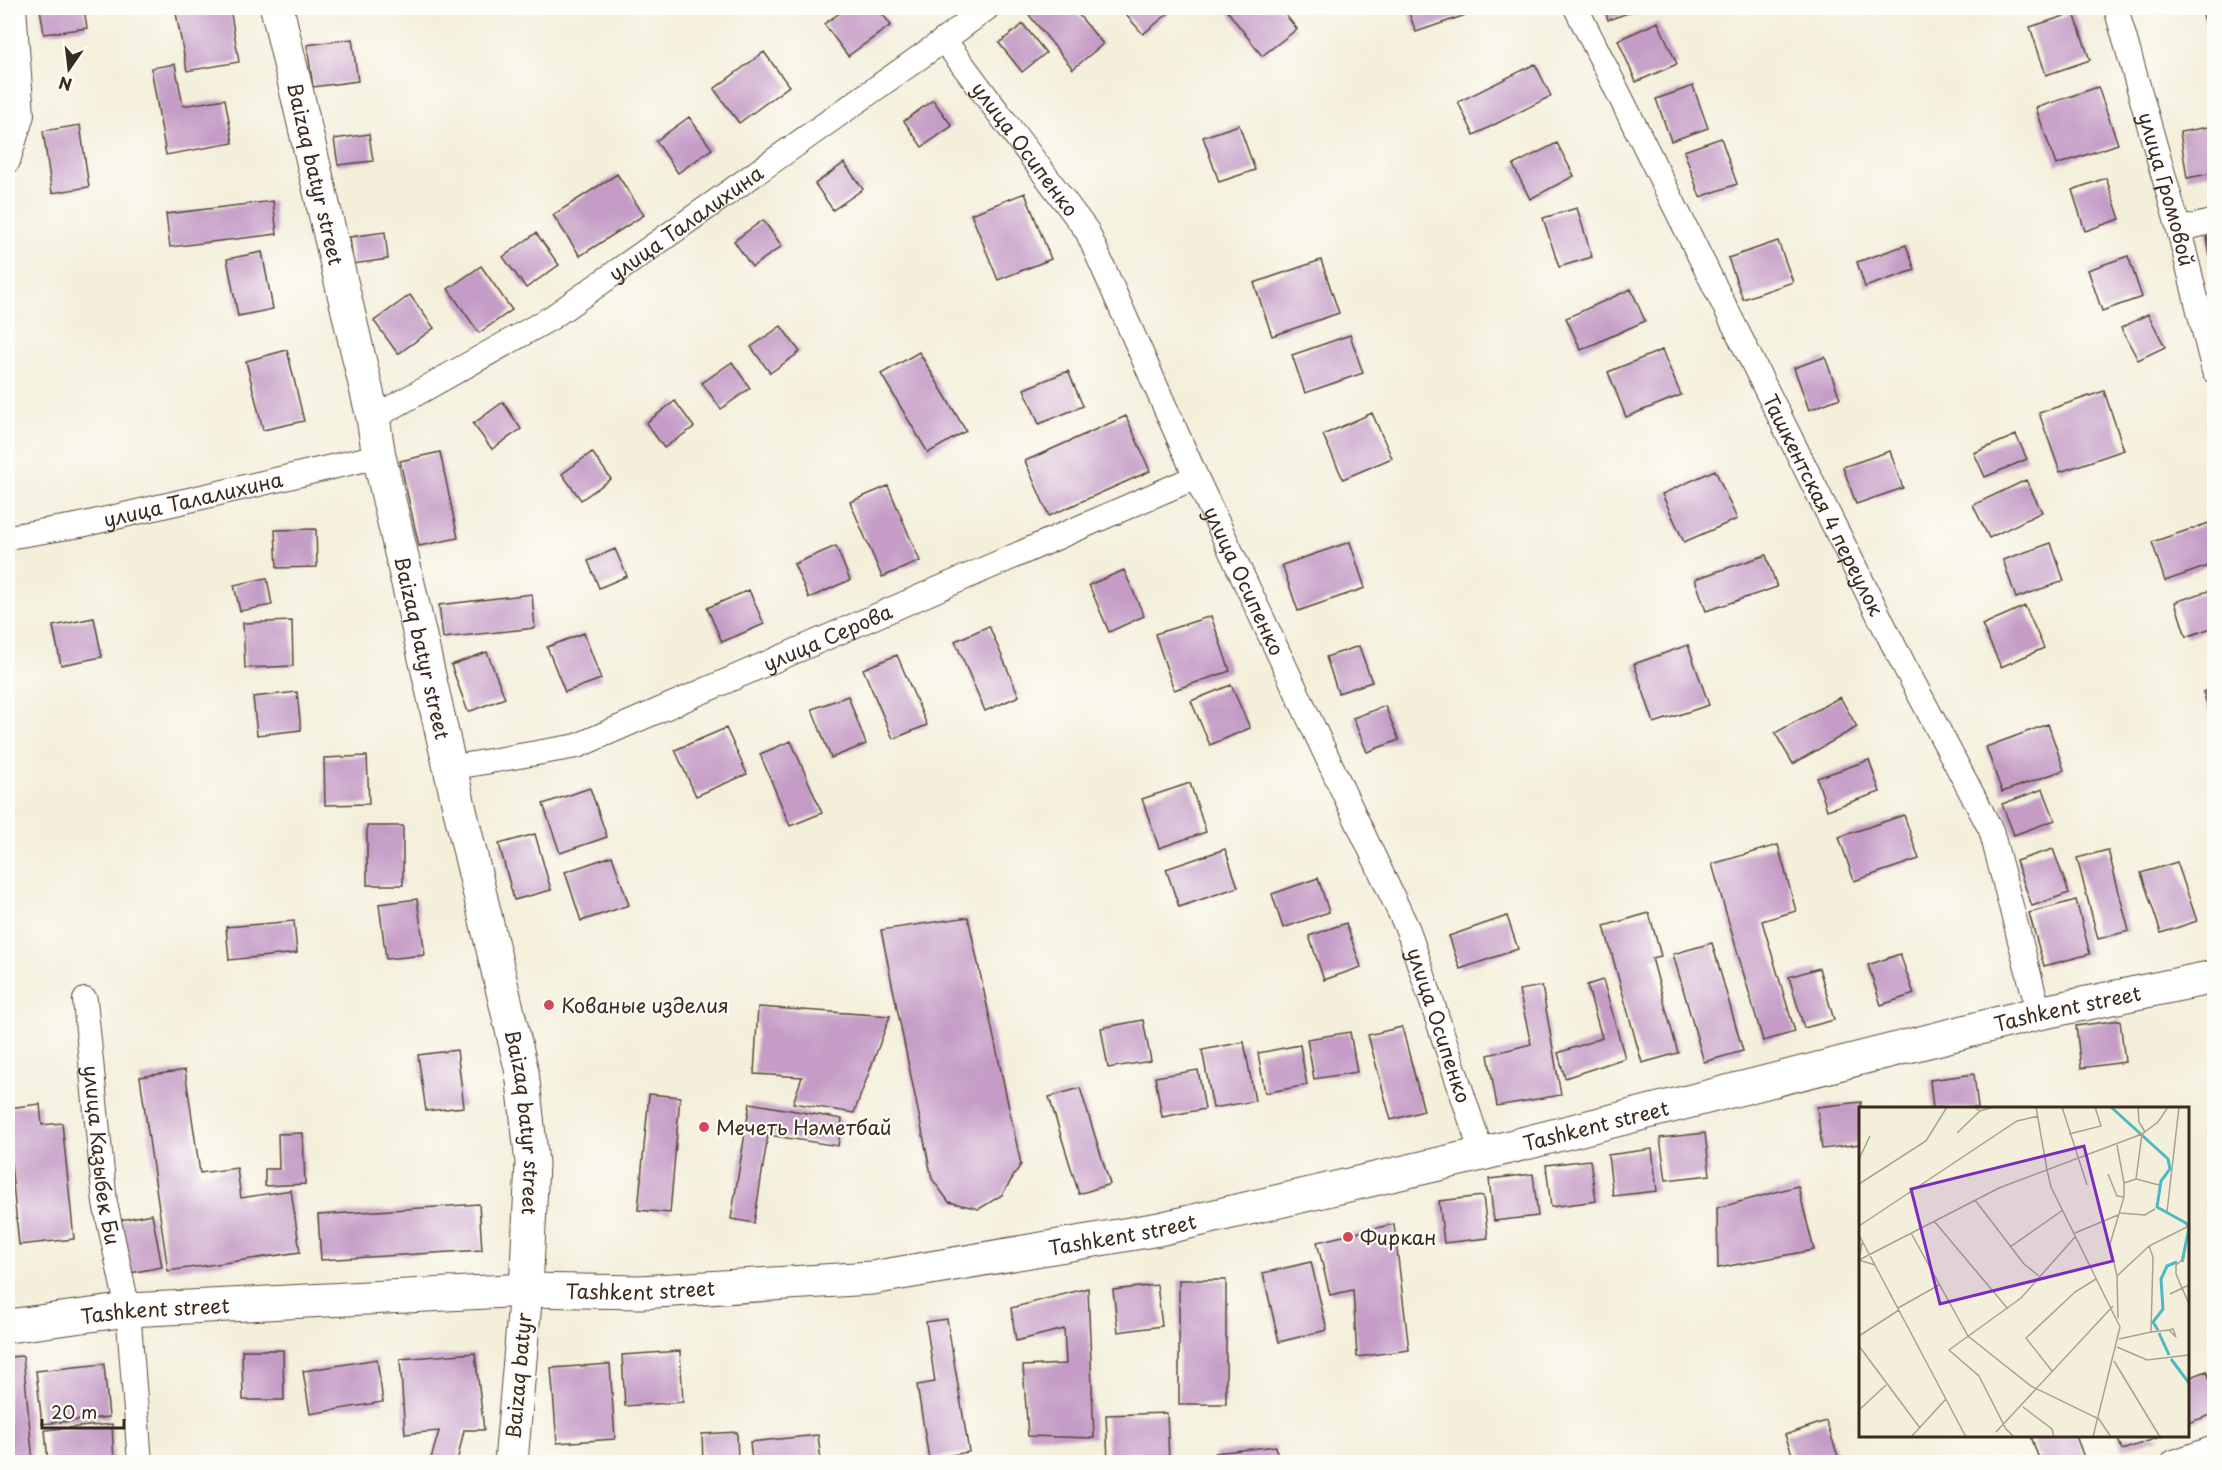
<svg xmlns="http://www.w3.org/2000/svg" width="2222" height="1470" viewBox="0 0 2222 1470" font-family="'Playpen Sans',sans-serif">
  <rect width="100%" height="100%" fill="#fdfcf7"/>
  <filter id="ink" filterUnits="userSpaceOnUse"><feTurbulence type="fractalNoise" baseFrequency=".0167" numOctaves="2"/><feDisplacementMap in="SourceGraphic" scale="12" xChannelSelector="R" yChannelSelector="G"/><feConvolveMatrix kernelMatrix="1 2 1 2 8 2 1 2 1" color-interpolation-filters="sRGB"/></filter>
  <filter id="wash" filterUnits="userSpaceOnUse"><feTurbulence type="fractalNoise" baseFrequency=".008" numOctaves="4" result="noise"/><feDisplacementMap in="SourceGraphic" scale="24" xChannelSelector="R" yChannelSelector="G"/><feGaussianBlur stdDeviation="1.35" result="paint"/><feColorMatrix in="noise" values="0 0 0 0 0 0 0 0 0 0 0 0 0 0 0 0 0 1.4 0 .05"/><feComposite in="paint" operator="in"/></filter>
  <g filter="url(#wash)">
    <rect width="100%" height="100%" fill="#f4efdb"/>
    <g id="blocks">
      <path fill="#c49cc6" d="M40 8H84L87 28 44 34Z
        M206 8H230L239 62 187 71 176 13Z
        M847 8H878L891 25 848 56 824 24Z
        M1039 8H1073L1103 44 1073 69 1029 15Z
        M1120 8H1175L1143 34Z
        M1225 8H1280L1297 29 1262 56Z
        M1407 8H1486L1416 32Z
        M1604 8H1642L1608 20Z
        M2202 8H2214V27L2206 28Z
        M2074 13 2090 60 2046 75 2030 27Z
        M1658 22 1677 64 1636 82 1618 40Z
        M1023 24 1046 53 1022 72 999 43Z
        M352 39 358 81 313 87 307 45Z
        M764 52 789 86 739 123 714 89Z
        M175 64 183 106 225 99 233 143 166 155 151 68Z
        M1535 64 1551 96 1474 135 1458 102Z
        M1693 86 1708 128 1671 141 1656 99Z
        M2098 87 2118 144 2056 165 2036 108Z
        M933 100 952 126 922 147 904 121Z
        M689 117 712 149 678 173 656 141Z
        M80 125 89 187 52 193 43 131Z
        M1239 125 1255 170 1219 182 1203 137Z
        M2214 126V173L2187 178 2180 132Z
        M369 134 373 161 338 165 334 139Z
        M1721 138 1737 184 1700 197 1684 151Z
        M1557 143 1574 176 1530 199 1513 165Z
        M844 163 863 189 833 210 815 184Z
        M617 174 644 215 580 256 553 215Z
        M2106 178 2120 219 2085 231 2072 190Z
        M1025 193 1051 259 998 280 971 214Z
        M273 201 277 234 170 247 166 214Z
        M1577 208 1592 257 1559 267 1543 218Z
        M763 220 782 246 752 267 734 241Z
        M2214 229V278H2213L2206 230Z
        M385 232 388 259 353 264 350 237Z
        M536 233 559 265 526 288 503 257Z
        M1778 241 1793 282 1743 299 1728 258Z
        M1906 245 1915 270 1865 287 1857 262Z
        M262 252 273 309 238 316 227 259Z
        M2128 256 2142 297 2102 311 2088 270Z
        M1321 260 1339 313 1272 336 1254 283Z
        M481 266 512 310 479 333 448 289Z
        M1631 289 1645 321 1581 350 1566 318Z
        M410 295 434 328 398 354 374 321Z
        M2148 314 2165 347 2138 360 2121 328Z
        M781 326 800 352 770 373 751 347Z
        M1350 335 1363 373 1305 393 1292 355Z
        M287 350 304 421 263 430 246 361Z
        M1662 350 1681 395 1626 417 1608 372Z
        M919 352 966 431 928 453 881 374Z
        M1825 357 1840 398 1809 410 1794 368Z
        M732 362 750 388 721 409 702 383Z
        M1068 371 1083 406 1039 424 1024 389Z
        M2104 391 2124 450 2060 472 2039 413Z
        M675 401 694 427 664 448 646 423Z
        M503 402 521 429 492 449 473 424Z
        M1372 413 1392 458 1343 479 1323 435Z
        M1126 416 1150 471 1049 516 1025 461Z
        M2016 435 2027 459 1985 477 1974 453Z
        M1890 451 1903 488 1856 504 1843 467Z
        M440 452 458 538 419 546 400 461Z
        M592 452 611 479 581 500 562 474Z
        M1715 470 1737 519 1684 542 1662 494Z
        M2026 480 2042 512 1989 538 1973 505Z
        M888 486 920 561 882 577 850 502Z
        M2209 523 2214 540V564L2165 581 2152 542Z
        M316 529 317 567 277 568 275 530Z
        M1350 542 1365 588 1298 611 1282 565Z
        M2051 543 2064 581 2016 598 2003 560Z
        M836 546 850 580 809 598 794 564Z
        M615 549 627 576 599 588 588 561Z
        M1766 555 1777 587 1706 611 1695 579Z
        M1124 570 1144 616 1109 632 1089 585Z
        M267 578 272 605 240 611 234 585Z
        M2214 589V627L2186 637 2175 602Z
        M749 590 764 624 722 642 707 608Z
        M532 594 535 628 443 638 439 605Z
        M2025 606 2044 648 2001 667 1982 625Z
        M1211 616 1230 671 1174 690 1155 634Z
        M94 618 102 657 61 665 53 626Z
        M292 621 293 666 245 668 243 623Z
        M989 626 1019 696 985 711 955 641Z
        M584 633 601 679 565 692 547 647Z
        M1688 645 1709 705 1654 723 1634 664Z
        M1359 646 1372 682 1338 693 1326 657Z
        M487 652 505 698 468 712 451 665Z
        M897 655 927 725 893 739 863 669Z
        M1231 685 1250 728 1210 745 1191 701Z
        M2214 689V724L2203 692Z
        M297 692 301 730 257 735 253 697Z
        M848 696 866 744 831 758 812 709Z
        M1840 697 1857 727 1793 764 1775 733Z
        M1385 706 1399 740 1367 752 1353 718Z
        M2048 724 2064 770 2002 792 1986 747Z
        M726 728 747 774 696 796 675 750Z
        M791 741 822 813 790 826 760 754Z
        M367 756 369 804 325 805 324 758Z
        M1869 760 1880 792 1827 810 1817 778Z
        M1190 783 1206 832 1159 848 1142 799Z
        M590 788 607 837 560 853 543 804Z
        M2043 789 2055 820 2014 835 2002 804Z
        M1904 815 1919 859 1854 881 1839 837Z
        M367 826H403V885H367Z
        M535 834 551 890 514 900 499 844Z
        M1778 845 1796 911 1762 921 1795 1032 1763 1041 1712 864Z
        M1225 849 1238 887 1179 907 1166 869Z
        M2053 849 2069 893 2032 906 2016 861Z
        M2108 850 2129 931 2098 939 2077 858Z
        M612 856 629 905 581 921 565 872Z
        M2177 862 2197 921 2161 933 2141 873Z
        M1318 878 1329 912 1283 928 1272 894Z
        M417 899 425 955 386 959 379 904Z
        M2076 900 2090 954 2044 966 2029 913Z
        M1649 913 1661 956 1652 958 1678 1053 1642 1063 1604 926Z
        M1507 916 1518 949 1460 969 1449 936Z
        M968 917 1021 1164 1002 1195 979 1209 949 1202 932 1179 881 930Z
        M294 921 297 953 229 960 226 927Z
        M1346 923 1361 967 1324 980 1309 936Z
        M1712 943 1743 1051 1704 1062 1673 954Z
        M1900 954 1914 994 1881 1005 1868 965Z
        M1819 968 1834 1020 1804 1028 1789 977Z
        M1603 980 1625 1058 1565 1078 1558 1053 1602 1038 1587 985Z
        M1542 986 1561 1095 1497 1106 1488 1055 1531 1044 1519 990Z
        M758 1007 890 1016 854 1113 793 1103 802 1077 754 1074Z
        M1143 1020 1151 1061 1108 1068 1101 1028Z
        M2120 1020 2125 1062 2081 1068 2076 1026Z
        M1402 1027 1424 1111 1391 1120 1368 1035Z
        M1350 1032 1357 1072 1314 1079 1307 1039Z
        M1244 1042 1255 1101 1213 1108 1202 1050Z
        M1300 1045 1307 1085 1265 1093 1258 1053Z
        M457 1050 464 1107 426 1111 418 1055Z
        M185 1070 200 1173 237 1168 241 1198 291 1190 300 1252 168 1271 140 1077Z
        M1198 1070 1205 1109 1162 1117 1155 1077Z
        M1974 1074 1978 1108H1933L1930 1080Z
        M1080 1088 1110 1184 1079 1194 1049 1097Z
        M649 1094 680 1097 670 1213 638 1210Z
        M1861 1102 1860 1144 1822 1149 1817 1107Z
        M750 1103 842 1119 838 1146 768 1135 754 1223 731 1219Z
        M40 1104 42 1125 62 1123 74 1239 19 1245 8 1133V1108Z
        M303 1133 305 1184 265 1186V1169H279L278 1134Z
        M1705 1133 1710 1175 1666 1180 1660 1138Z
        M1652 1149 1657 1191 1613 1196 1608 1155Z
        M1590 1160 1596 1201 1551 1207 1546 1165Z
        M1533 1174 1538 1216 1494 1221 1489 1179Z
        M1798 1186 1814 1250 1718 1268 1717 1208Z
        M1483 1196 1488 1238 1444 1243 1439 1201Z
        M479 1204 482 1250 321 1260 318 1215Z
        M152 1214 162 1267 130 1273 120 1220Z
        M1394 1224 1409 1350 1357 1357 1353 1290 1330 1295 1317 1242Z
        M1311 1262 1327 1330 1279 1342 1263 1273Z
        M1179 1280H1226V1404H1179Z
        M1157 1285 1162 1326 1118 1332 1113 1290Z
        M1088 1288 1094 1438 1028 1436 1023 1366 1066 1364 1064 1329 1016 1341 1011 1308Z
        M947 1319 969 1452 929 1459 917 1385 935 1382 926 1322Z
        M242 1350H283L284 1400H243Z
        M680 1351 683 1402 625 1406 622 1355Z
        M475 1353 484 1430H464L457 1462H430L439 1431 405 1434 400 1359Z
        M23 1356 33 1462H8V1357Z
        M377 1359 383 1402 310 1414 303 1371Z
        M104 1364 109 1417 42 1424 36 1371Z
        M610 1364 615 1439 557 1443 551 1368Z
        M2207 1371 2214 1392V1414L2188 1423V1378Z
        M1167 1413 1169 1462H1108L1106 1415Z
        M1826 1421 1840 1462H1795L1785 1435Z
        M112 1424 114 1462H48L45 1430Z
        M737 1432 738 1462H703L702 1434Z
        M818 1435 821 1462H752L750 1442Z
        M2031 1436H2076L2085 1460 2078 1462H2040Z
        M2117 1436H2163L2122 1450Z
        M1276 1446 1278 1462H1216L1215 1453Z"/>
    </g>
  </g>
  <g filter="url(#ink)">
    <use href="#blocks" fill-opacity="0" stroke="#57483a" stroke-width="1.5"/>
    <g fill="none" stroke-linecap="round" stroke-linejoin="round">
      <g stroke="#57483a" stroke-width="26">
        <g id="street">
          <path id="s1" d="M1576 8 1895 648 1991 830 2039 1013"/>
          <path id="s2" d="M2116 8 2179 230 2214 371"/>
          <path id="s3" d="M944 40 1087 231 1196 477 1408 930 1482 1154"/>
          <path d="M8 161 22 115 14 8"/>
          <path d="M2179 230 2214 221"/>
          <path id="s4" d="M373 418 551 318 944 40 987 8"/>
          <path id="s5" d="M8 537 81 525 379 456"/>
          <path id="s6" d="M450 768 577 746 1196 477"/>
          <path id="s7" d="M85 1000 105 1203 128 1310 140 1462"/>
          <path d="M2174 1462 2214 1448"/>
        </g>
      </g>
      <g stroke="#57483a" stroke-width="35">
        <g id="secondary">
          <path id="s8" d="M277 8 373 418 379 456 450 768 522 1072 532 1163 526 1290 511 1462"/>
          <path id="s9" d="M8 1326 128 1310 526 1290 640 1292 872 1278 1159 1229 1482 1154 2039 1013 2214 977"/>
        </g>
      </g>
      <use href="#street" stroke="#fff" stroke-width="24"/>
      <use href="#secondary" stroke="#fff" stroke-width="33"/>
    </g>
  </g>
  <g fill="#d1495b" stroke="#fdfcf7" stroke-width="2">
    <circle cx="549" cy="1005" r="6"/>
    <circle cx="704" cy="1127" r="6"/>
    <circle cx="1348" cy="1237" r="6"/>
  </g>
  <g text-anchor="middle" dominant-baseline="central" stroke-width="4.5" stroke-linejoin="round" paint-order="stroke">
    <g font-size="20" fill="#3b2a1e" stroke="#fdfcf7">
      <text stroke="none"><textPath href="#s3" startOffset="136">улица Осипенко</textPath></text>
      <text stroke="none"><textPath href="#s8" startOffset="170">Baizaq batyr street</textPath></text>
      <text stroke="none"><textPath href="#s2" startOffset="188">улица Громовой</textPath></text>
      <text stroke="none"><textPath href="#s4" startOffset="369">улица Талалихина</textPath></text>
      <text stroke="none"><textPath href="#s5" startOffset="189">улица Талалихина</textPath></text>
      <text stroke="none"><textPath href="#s1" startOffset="555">Ташкентская 4 переулок</textPath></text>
      <text stroke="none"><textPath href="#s3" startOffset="622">улица Осипенко</textPath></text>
      <text stroke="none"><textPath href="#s6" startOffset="402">улица Серова</textPath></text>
      <text stroke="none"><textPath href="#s8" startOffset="656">Baizaq batyr street</textPath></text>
      <text stroke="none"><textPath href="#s9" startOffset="2092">Tashkent street</textPath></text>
      <text stroke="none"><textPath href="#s3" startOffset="1108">улица Осипенко</textPath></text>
      <text stroke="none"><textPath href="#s8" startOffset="1142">Baizaq batyr street</textPath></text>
      <text stroke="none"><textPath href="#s9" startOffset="1606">Tashkent street</textPath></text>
      <text stroke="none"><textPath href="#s7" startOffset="156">улица Казыбек Би</textPath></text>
      <text stroke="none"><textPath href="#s9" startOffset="1120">Tashkent street</textPath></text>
      <text stroke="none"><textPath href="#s9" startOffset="634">Tashkent street</textPath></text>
      <text stroke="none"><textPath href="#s9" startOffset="148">Tashkent street</textPath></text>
      <text transform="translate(518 1376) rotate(-85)">Baizaq batyr</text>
    </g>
    <g font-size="20" fill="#3b2a1e" stroke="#fdfcf7" text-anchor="start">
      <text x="561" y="1005">Кованые изделия</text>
      <text x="716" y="1127">Мечеть Нәметбай</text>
      <text x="1360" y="1237">Фиркан</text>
    </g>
  </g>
  <g transform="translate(1859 1107)">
    <rect width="330" height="330" fill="#f4efdb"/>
    <path fill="none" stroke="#4cbac4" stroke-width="3" d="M252 0 309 52 311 62 302 74 298 100 327 116 330 121 323 155M299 223 294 215 304 202 302 172 308 159 318 155M300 226 310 248M312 252 330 276"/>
    <path fill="none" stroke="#aaa08f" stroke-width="1.5" d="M115 0 121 4 135 0M177 0 188 63M203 0 228 78M279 0 280 15 286 25M98 26 121 4M210 27 242 19 236 0M283 27 277 72 300 78M258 38 265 76M0 52 11 29M188 63 192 80 261 220 234 330M249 67 258 89 265 90M0 77 67 34 88 0M116 93 165 157 180 169M308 105 320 0M261 106 286 108 296 102M75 114 149 202M0 119 158 14 179 9M52 126 109 229 172 279 240 312 252 330M216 126 259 108M0 128 107 330M3 136 0 153 16 158M290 139 294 150 292 225M151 140 204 103M326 150 317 158V167L330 197M0 153 140 81 283 27 299 15 309 0M258 169 290 139 330 119M311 187 330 178M39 201 80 178M259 211 258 169 251 137 265 90V76L277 72M0 229 40 203M260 232 292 225 310 223 314 222 317 230 310 223M0 239 61 321M258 240 288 253 330 248M255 254 301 330M193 264 167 231 216 185 237 172M164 300 193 322 195 330M0 303 27 278M137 325 254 199M52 330 87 292M155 330 147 322 120 269 90 243 162 191 216 130"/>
    <path fill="#7b2cbf" fill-opacity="0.15" stroke="#7b2cbf" stroke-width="3" d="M225 39 254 154 81 197 52 82Z"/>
    <rect width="330" height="330" fill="none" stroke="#3b2a1e" stroke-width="3"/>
  </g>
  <rect width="2222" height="1470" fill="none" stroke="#fdfcf7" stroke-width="30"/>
  <g transform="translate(69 69) rotate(194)" stroke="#fdfcf7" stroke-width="4.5" paint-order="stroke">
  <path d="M0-4.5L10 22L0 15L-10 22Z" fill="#3b2a1e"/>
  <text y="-9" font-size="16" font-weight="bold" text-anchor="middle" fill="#3b2a1e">N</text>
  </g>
  <path d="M42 1419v9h82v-9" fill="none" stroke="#3b2a1e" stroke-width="3"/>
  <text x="51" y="1419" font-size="18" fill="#3b2a1e" stroke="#fdfcf7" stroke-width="4.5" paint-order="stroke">20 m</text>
</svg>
